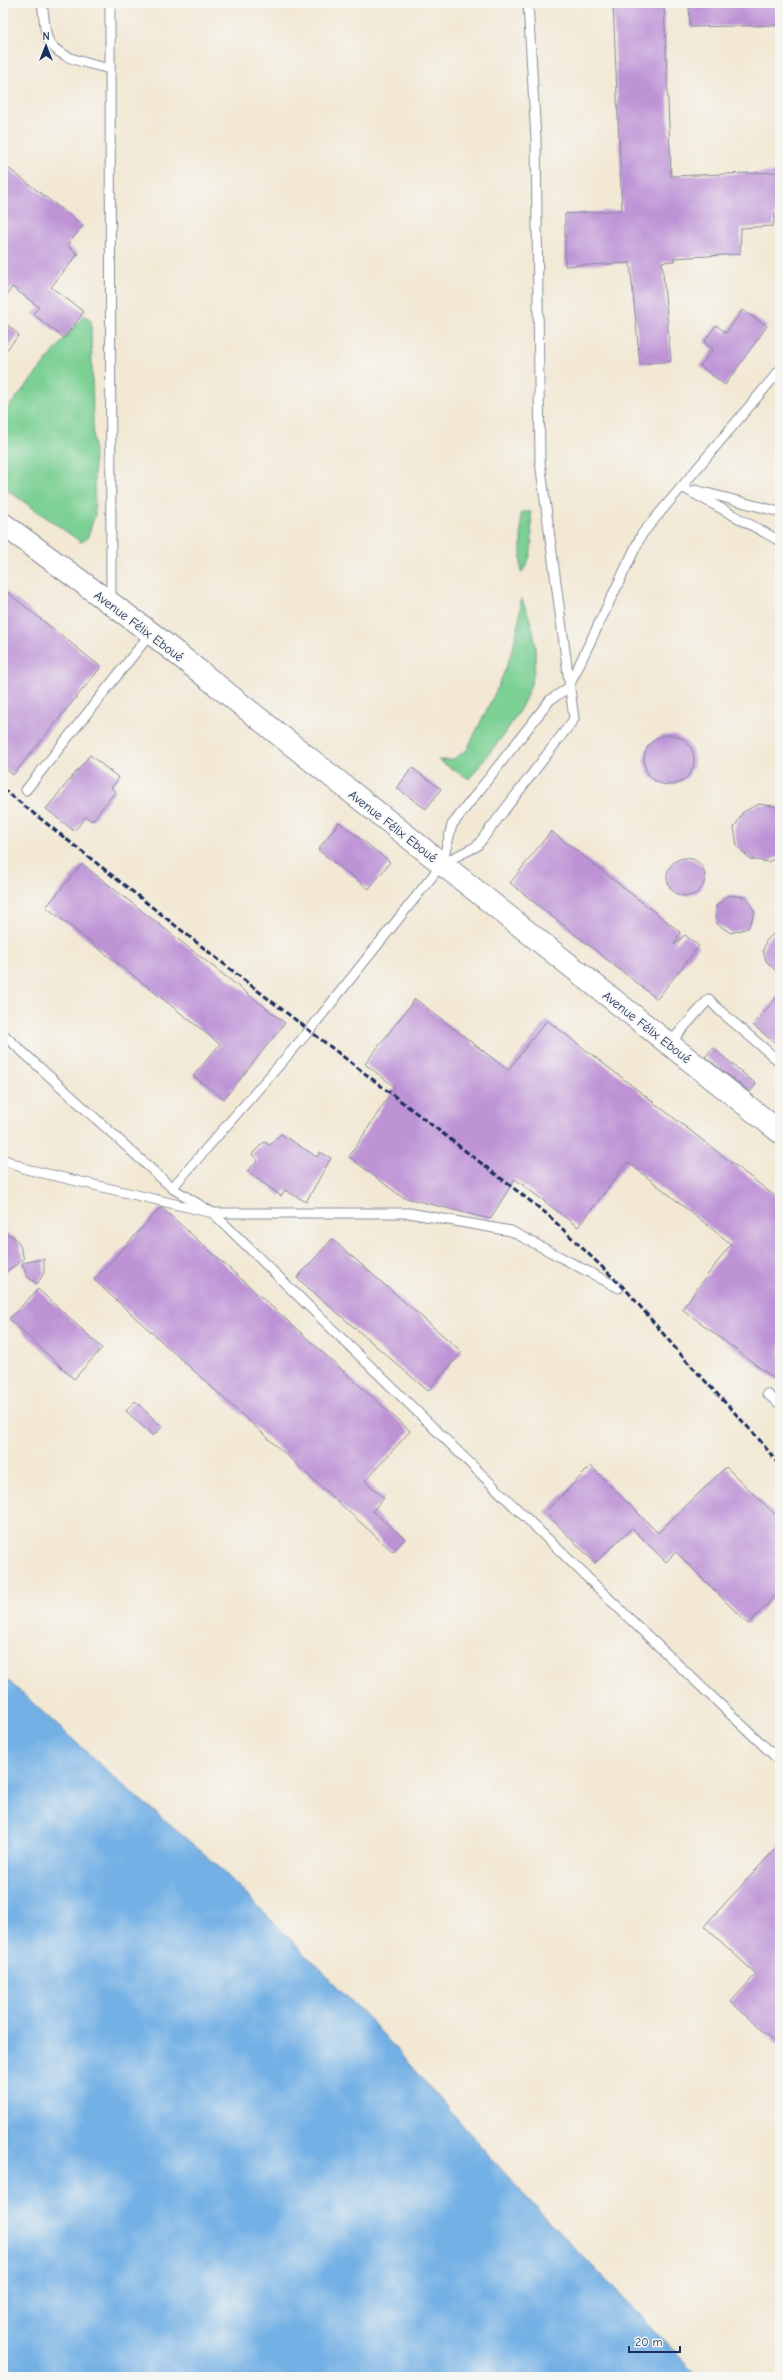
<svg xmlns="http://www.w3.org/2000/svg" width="783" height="2380" viewBox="0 0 783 2380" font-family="'Comic Neue',sans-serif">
  <rect width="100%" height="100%" fill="#f6f6f2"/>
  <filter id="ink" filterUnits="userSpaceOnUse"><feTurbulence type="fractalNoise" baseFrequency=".025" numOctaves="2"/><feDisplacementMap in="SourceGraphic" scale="8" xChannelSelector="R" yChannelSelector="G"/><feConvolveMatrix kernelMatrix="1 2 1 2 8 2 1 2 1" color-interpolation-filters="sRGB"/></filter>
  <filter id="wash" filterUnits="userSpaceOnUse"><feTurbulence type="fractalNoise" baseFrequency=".012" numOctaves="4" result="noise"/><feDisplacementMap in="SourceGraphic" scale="16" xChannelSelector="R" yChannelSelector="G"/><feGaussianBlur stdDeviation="0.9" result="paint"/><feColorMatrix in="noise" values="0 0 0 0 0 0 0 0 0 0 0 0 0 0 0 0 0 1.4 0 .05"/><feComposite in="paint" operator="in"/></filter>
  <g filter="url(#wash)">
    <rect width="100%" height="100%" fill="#f2e8d4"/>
    <path fill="#7bd094" stroke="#4b8079" d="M84 315 91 320 95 515 87 539 81 542 3 487V414Z
      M521 512H531C531 534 536 556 521 573Z
      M521 598C559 675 515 721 469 779L438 760H452L467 750C490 701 520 654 521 598Z"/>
    <path fill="#73b0e5" stroke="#4770a2" d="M3 1676 123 1785 216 1864 373 2023 523 2194 699 2377H3Z"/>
    <g id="blocks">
      <path fill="#bd93d6" d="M613 3H664L671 176 780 172V213H775L773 226 741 228 740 254 674 258V261L662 262 671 361 640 364 630 263 565 266V214L622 210Z
        M689 3H780V25L690 27Z
        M3 164 83 226 67 245 78 254 51 287 84 312 64 338 33 314 39 307 12 287 3 301Z
        M742 310 767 326 725 385 700 366 713 349 704 342 716 325 726 333Z
        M3 321 19 335 3 354Z
        M3 589 101 667 13 775 3 767Z
        M644 760a25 25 0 1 1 50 0a25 25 0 1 1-50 0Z
        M90 755 119 778 111 788 116 791 92 821 86 817 74 831 46 809Z
        M412 768 441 789 426 809 397 788Z
        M759 804 780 807V856L768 862 750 859 737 846 734 828 743 812Z
        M339 822 390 862 369 889 318 850Z
        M551 831 680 932 674 945 685 935 699 946 657 999 510 883Z
        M667 877a19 19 0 1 1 38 0a19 19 0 1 1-38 0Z
        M82 864 285 1023 224 1099 193 1076 220 1044 46 907Z
        M728 895 746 897 755 912 748 928 731 933 717 924 716 906Z
        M780 927V975L766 961 763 951 766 941Z
        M780 993V1047L753 1025Z
        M415 999 508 1070 547 1020 780 1200V1383L682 1309 731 1244 628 1162 578 1227 515 1179 490 1219 402 1197 349 1157 395 1087 365 1064Z
        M713 1048 756 1084 750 1092 705 1057Z
        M281 1134 317 1157 320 1152 331 1158 306 1202 285 1190 281 1196 247 1171 258 1161 252 1154 264 1142 270 1145Z
        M161 1207 410 1431 365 1481 384 1498 372 1511 405 1539 393 1552 94 1280Z
        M3 1232 14 1237 19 1243 24 1259 3 1274Z
        M332 1239 462 1352 428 1391 297 1278Z
        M44 1259V1273L37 1284 27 1276 22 1263Z
        M38 1289 102 1348 74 1379 9 1319Z
        M135 1401 162 1427 153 1436 126 1411Z
        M591 1466 658 1533 726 1467 780 1519V1591L748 1624 676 1552 666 1562 632 1528 595 1563 545 1512Z
        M780 1844V2047L731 2002 756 1974 704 1926Z"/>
    </g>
  </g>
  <g filter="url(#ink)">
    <use href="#blocks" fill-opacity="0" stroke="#868c99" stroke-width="1"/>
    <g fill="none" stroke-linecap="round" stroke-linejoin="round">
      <g stroke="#868c99" stroke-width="11">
        <path id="service" d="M42 3C44 14 44 26 47 37 54 59 90 63 109 69
          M110 3 111 602
          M682 487 780 541
          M695 490 780 512
          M26 790 151 633
          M443 863 477 846 574 719 540 462 536 139 528 3
          M3 1034 172 1188 213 1213 632 1621 780 1761
          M669 1044 709 999 719 1010 780 1062
          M3 1159 26 1169 213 1213H409L511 1231 619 1288
          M172 1188 309 1031 442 864 452 825 550 700 568 688 642 534 780 370
          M767 1394 780 1404"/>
      </g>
      <g stroke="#868c99" stroke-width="24">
        <path id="tertiary" d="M3 524 151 633 780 1132"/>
      </g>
      <use href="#service" stroke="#fff" stroke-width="9"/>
      <use href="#tertiary" stroke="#fff" stroke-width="22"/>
      <path stroke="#1b2f5e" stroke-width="3" stroke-dasharray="6 3" stroke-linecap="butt" d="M3 789 253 987 547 1214 628 1292 682 1356 758 1438 780 1466"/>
    </g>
  </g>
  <g text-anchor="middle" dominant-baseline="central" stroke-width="3" stroke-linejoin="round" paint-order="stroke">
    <g font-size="13" fill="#1b2f5e" stroke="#f6f6f2">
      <text transform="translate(139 626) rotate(37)">Avenue Félix Eboué</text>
      <text transform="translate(393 826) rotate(38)">Avenue Félix Eboué</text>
      <text transform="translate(647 1027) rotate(38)">Avenue Félix Eboué</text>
    </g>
  </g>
  <rect width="783" height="2380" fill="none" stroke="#f6f6f2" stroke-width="16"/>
  <g transform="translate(46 46)" stroke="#f6f6f2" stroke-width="3" paint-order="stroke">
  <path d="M0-3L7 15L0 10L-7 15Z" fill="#1b2f5e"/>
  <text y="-6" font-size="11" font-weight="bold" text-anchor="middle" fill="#1b2f5e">N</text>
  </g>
  <path d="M629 2346v6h51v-6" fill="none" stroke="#1b2f5e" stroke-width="2"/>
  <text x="635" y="2346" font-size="12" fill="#1b2f5e" stroke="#f6f6f2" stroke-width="3" paint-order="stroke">20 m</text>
</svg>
